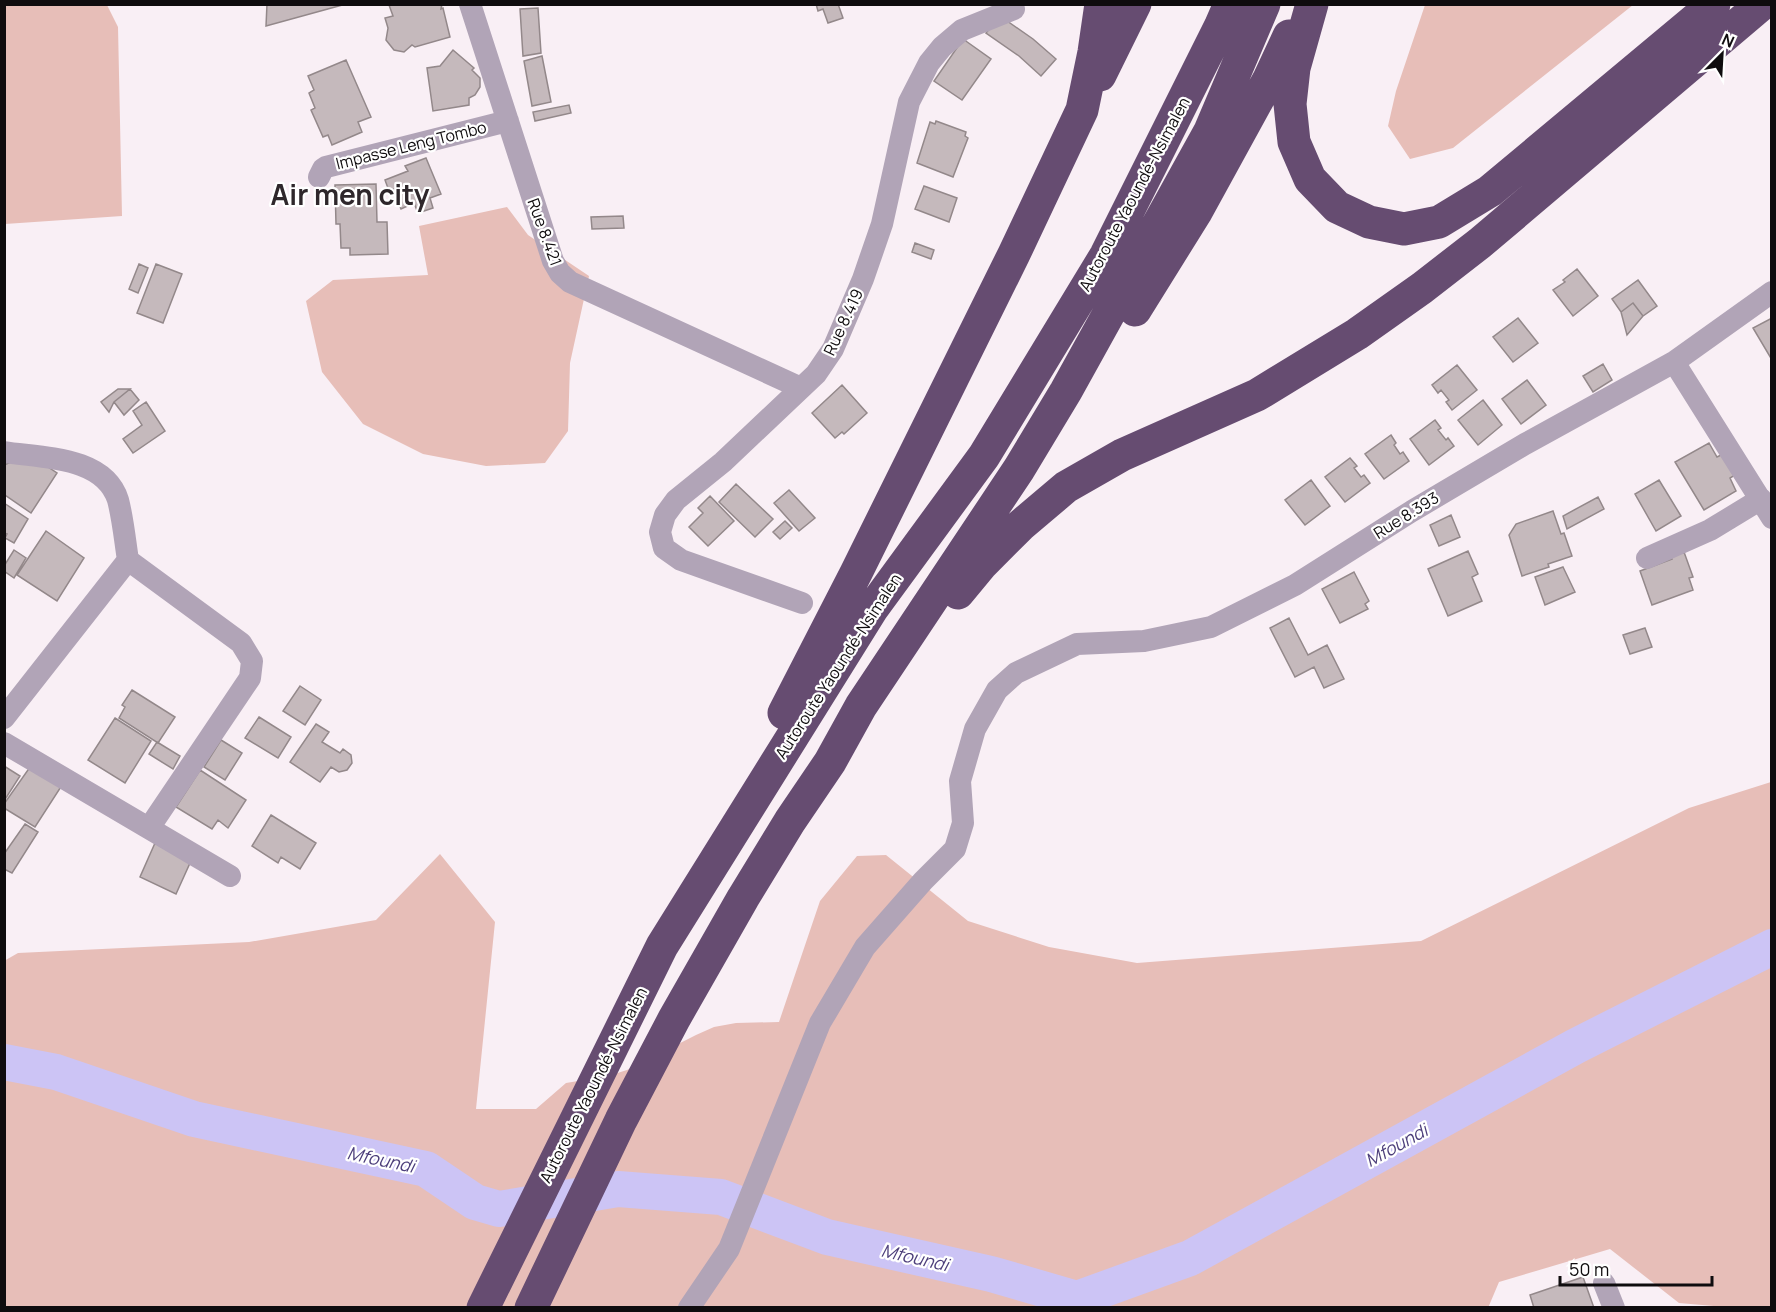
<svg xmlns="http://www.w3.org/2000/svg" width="1776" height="1312" viewBox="0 0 1776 1312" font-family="Manrope,sans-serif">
  <rect width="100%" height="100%" fill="#f9eff5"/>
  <path fill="#e7beb8" d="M5 4 107 5 118 27 122 216 5 224Z
    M1425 5V4L1633 5 1453 148 1410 159 1388 126 1396 91Z
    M507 207 528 235 589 276 570 363 568 431 545 463 486 466 423 454 363 424 322 372 306 301 333 280 428 275 419 226Z
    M1771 782V1307H1725L1679 1303 1610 1249 1499 1282 1488 1308H5L4 961 18 953 249 942 376 920 440 854 495 922 476 1109H536L566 1083 608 1076 627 1070 696 1035 714 1027 736 1023 779 1022 820 901 857 856 886 855 968 921 1049 947 1137 963 1421 941 1689 808Z"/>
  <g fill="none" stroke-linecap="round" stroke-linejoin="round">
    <path stroke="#ccc4f5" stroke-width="36" d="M4 1062 56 1072 194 1119 426 1169 475 1202 499 1209 618 1189 721 1197 827 1237 991 1274 1077 1299 1190 1258 1576 1046 1772 947"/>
  </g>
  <path fill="#c5b9bc" stroke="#93888a" stroke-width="1.5" d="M267 4H346L266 26Z
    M442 4 441 9 443 8 450 37 415 47 412 45 404 52 394 50 386 40 388 28 385 18 393 16 389 5Z
    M816 4H838L843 18 828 23 823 9 818 11Z
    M538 8 541 53 523 56 520 9Z
    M1000 16 1033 39 1056 59 1041 76 1019 56 986 33Z
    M963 39 991 59 962 100 934 81Z
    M453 50 474 68 472 70 480 78V87L475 95 469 98V105L433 111 427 68 440 66Z
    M542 56 551 102 532 106 524 61Z
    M346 60 371 117 358 122 362 132 332 145 328 135 323 137 311 110 315 108 309 93 314 90 308 76Z
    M569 105 571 113 535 121 533 112Z
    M936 121 966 132 965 136 968 138 953 177 917 163 930 122 935 124Z
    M426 158 441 194 430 198 433 208 418 213 414 203 401 209 393 189 389 191 385 180 408 171 405 166Z
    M376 184 377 222H387L388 254 350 255V248H341L340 224H336L335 185Z
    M924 186 957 198 949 222 915 209Z
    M623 216 624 228 592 229 591 217Z
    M915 243 934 250 931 259 912 252Z
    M139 264 148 268 138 293 129 289Z
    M156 264 182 274 163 323 137 313Z
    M1577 269 1598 296 1573 316 1553 290 1565 282 1563 280Z
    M1638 280 1657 306 1643 316 1633 303 1621 312 1612 299Z
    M1633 303 1643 316 1627 335 1621 312Z
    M1518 318 1538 343 1513 362 1493 337Z
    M1772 318V360L1753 328Z
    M1603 364 1612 380 1593 392 1583 376Z
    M1457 365 1477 390 1452 410 1446 402 1449 400 1441 390 1438 393 1432 385Z
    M1527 380 1546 405 1521 424 1502 399Z
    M842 385 867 413 844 434 842 432 835 438 812 413Z
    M118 389H130L114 402 109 412 101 402Z
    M130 389 139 400 124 415 114 402Z
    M1483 400 1502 425 1478 445 1458 420Z
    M146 402 165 431 133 453 123 439 142 425 133 411Z
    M1435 420 1441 428 1438 430 1446 440 1448 438 1454 446 1429 465 1410 439Z
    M1391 435 1396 443 1394 445 1400 454 1403 452 1409 461 1384 479 1365 454Z
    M1709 443 1717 457 1723 454 1735 475 1730 478 1736 491 1704 510 1675 462Z
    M33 457 57 473 31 513 5 495 4 465 18 459Z
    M1350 458 1357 466 1354 468 1361 477 1364 475 1370 483 1345 502 1325 477Z
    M1311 480 1330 506 1305 525 1285 500Z
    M1659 480 1681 516 1656 531 1635 494Z
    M736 484 773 519 755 537 719 502Z
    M789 490 815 518 799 531 774 503Z
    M710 496 734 521 708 546 689 527 703 513 698 508Z
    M1598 497 1604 509 1567 529 1563 516Z
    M4 503 28 519 14 543 5 538 7 534 4 533Z
    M1553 511 1561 534 1564 533 1572 556 1548 564 1549 567 1522 576 1509 535 1516 524Z
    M1451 515 1460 537 1439 546 1430 525Z
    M785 521 792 528 780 539 773 532Z
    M46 531 84 558 57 601 17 575Z
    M14 550 26 558 14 578 4 571V566Z
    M1468 551 1478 574 1472 577 1482 601 1448 616 1428 569Z
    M1684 552 1693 577 1689 578 1693 590 1652 605 1640 571 1672 559 1671 557Z
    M1563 567 1575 592 1545 605 1535 577Z
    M1354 572 1369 601 1365 604 1368 609 1340 623 1322 589Z
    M1289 618 1308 655 1327 645 1344 679 1324 688 1314 667 1295 677 1270 628Z
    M1645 628 1652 647 1630 654 1623 635Z
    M300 686 321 700 305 725 283 711Z
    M132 690 175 717 158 743 119 718 125 707 122 705Z
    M259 717 291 737 278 758 245 738Z
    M115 718 151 741 125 783 88 760Z
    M316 724 329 732 322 742 340 753 343 749 351 755 352 763 347 770 339 772 331 767 320 782 290 762Z
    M221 740 242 753 225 780 204 767Z
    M157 742 180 756 173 769 149 754Z
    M35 760 66 779 35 827 4 808V804Z
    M4 766 20 776 4 801Z
    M200 770 246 800 228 828 218 820 212 829 176 807Z
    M271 815 316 843 300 869 281 857 278 863 252 846Z
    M25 824 38 832 12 873 4 869V854Z
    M155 843 190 863 176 894 140 877Z
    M1583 1277 1594 1308H1534L1530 1295Z"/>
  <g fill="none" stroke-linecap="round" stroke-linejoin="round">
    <path stroke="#b1a4b7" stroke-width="22" d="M470 4 553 261 560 273 570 282 801 388
      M319 177 323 169 326 167 508 121
      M1674 362 1772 518
      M4 452C42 458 104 456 118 500 123 519 125 541 128 560L241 643 252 661 250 678 149 828
      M1647 558 1710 530 1761 499
      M802 603 681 560 664 548 660 532 665 515 676 500 723 462 816 374 833 349 863 279 882 224 909 102 929 63 942 47 962 30 1014 9
      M4 718 128 560
      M4 743 230 876
      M1604 1283 1614 1308
      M689 1308 729 1249 820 1023 865 947 923 881 955 849 963 823 960 781 975 729 997 690 1016 673 1077 644 1144 641 1211 627 1295 585 1412 511 1525 444 1674 362 1772 292"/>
    <path stroke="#664c71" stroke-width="33" d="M1312 4 1294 68 1290 104 1294 142 1310 179 1337 207 1369 222 1404 229 1439 222 1490 191 1714 4
      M1100 75 1135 4
      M1135 310 1196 212 1269 79 1289 36
      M958 593 982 564 1020 526 1066 487 1122 455 1257 395 1357 334 1422 288 1480 243 1762 4
      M784 713 856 573 1014 254 1082 110 1094 52 1101 4
      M483 1308 662 946 872 609 984 456 1106 255 1220 27 1230 4
      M531 1308 621 1120 674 1019 743 898 790 821 830 762 861 706 1019 469 1066 391 1210 131 1264 4"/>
  </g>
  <g text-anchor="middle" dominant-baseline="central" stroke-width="4.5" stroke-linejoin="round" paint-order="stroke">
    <g font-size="16" fill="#0f0c0e" stroke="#fff">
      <text transform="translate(411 145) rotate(-14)">Impasse Leng Tombo</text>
      <text transform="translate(1134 194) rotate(-62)">Autoroute Yaoundé-Nsimalen</text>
      <text transform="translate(545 232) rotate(70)">Rue 8.421</text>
      <text transform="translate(843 322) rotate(-65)">Rue 8.419</text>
      <text transform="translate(1406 515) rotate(-32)">Rue 8.393</text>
      <text transform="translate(838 666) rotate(-57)">Autoroute Yaoundé-Nsimalen</text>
      <text transform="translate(593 1085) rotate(-63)">Autoroute Yaoundé-Nsimalen</text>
    </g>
    <g font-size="18" font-style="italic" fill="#4d3f7b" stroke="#fff">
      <text transform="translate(1396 1145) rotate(-29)">Mfoundi</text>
      <text transform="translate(381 1159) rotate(12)">Mfoundi</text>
      <text transform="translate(915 1257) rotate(13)">Mfoundi</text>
    </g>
    <g font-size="28" font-weight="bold" fill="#2e272b" stroke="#fff">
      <text x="350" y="194">Air men city</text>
    </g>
  </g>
  <rect width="1776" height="1312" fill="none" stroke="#0f0c0e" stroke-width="12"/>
  <g transform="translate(1722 54) rotate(24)" stroke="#ffffff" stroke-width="4.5" paint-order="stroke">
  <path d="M0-4.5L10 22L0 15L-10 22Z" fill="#0f0c0e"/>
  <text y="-9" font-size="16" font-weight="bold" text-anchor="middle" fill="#0f0c0e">N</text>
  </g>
  <path d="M1560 1276v9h152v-9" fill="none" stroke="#0f0c0e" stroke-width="3"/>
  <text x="1569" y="1276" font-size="18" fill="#0f0c0e" stroke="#ffffff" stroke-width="4.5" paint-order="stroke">50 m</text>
</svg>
